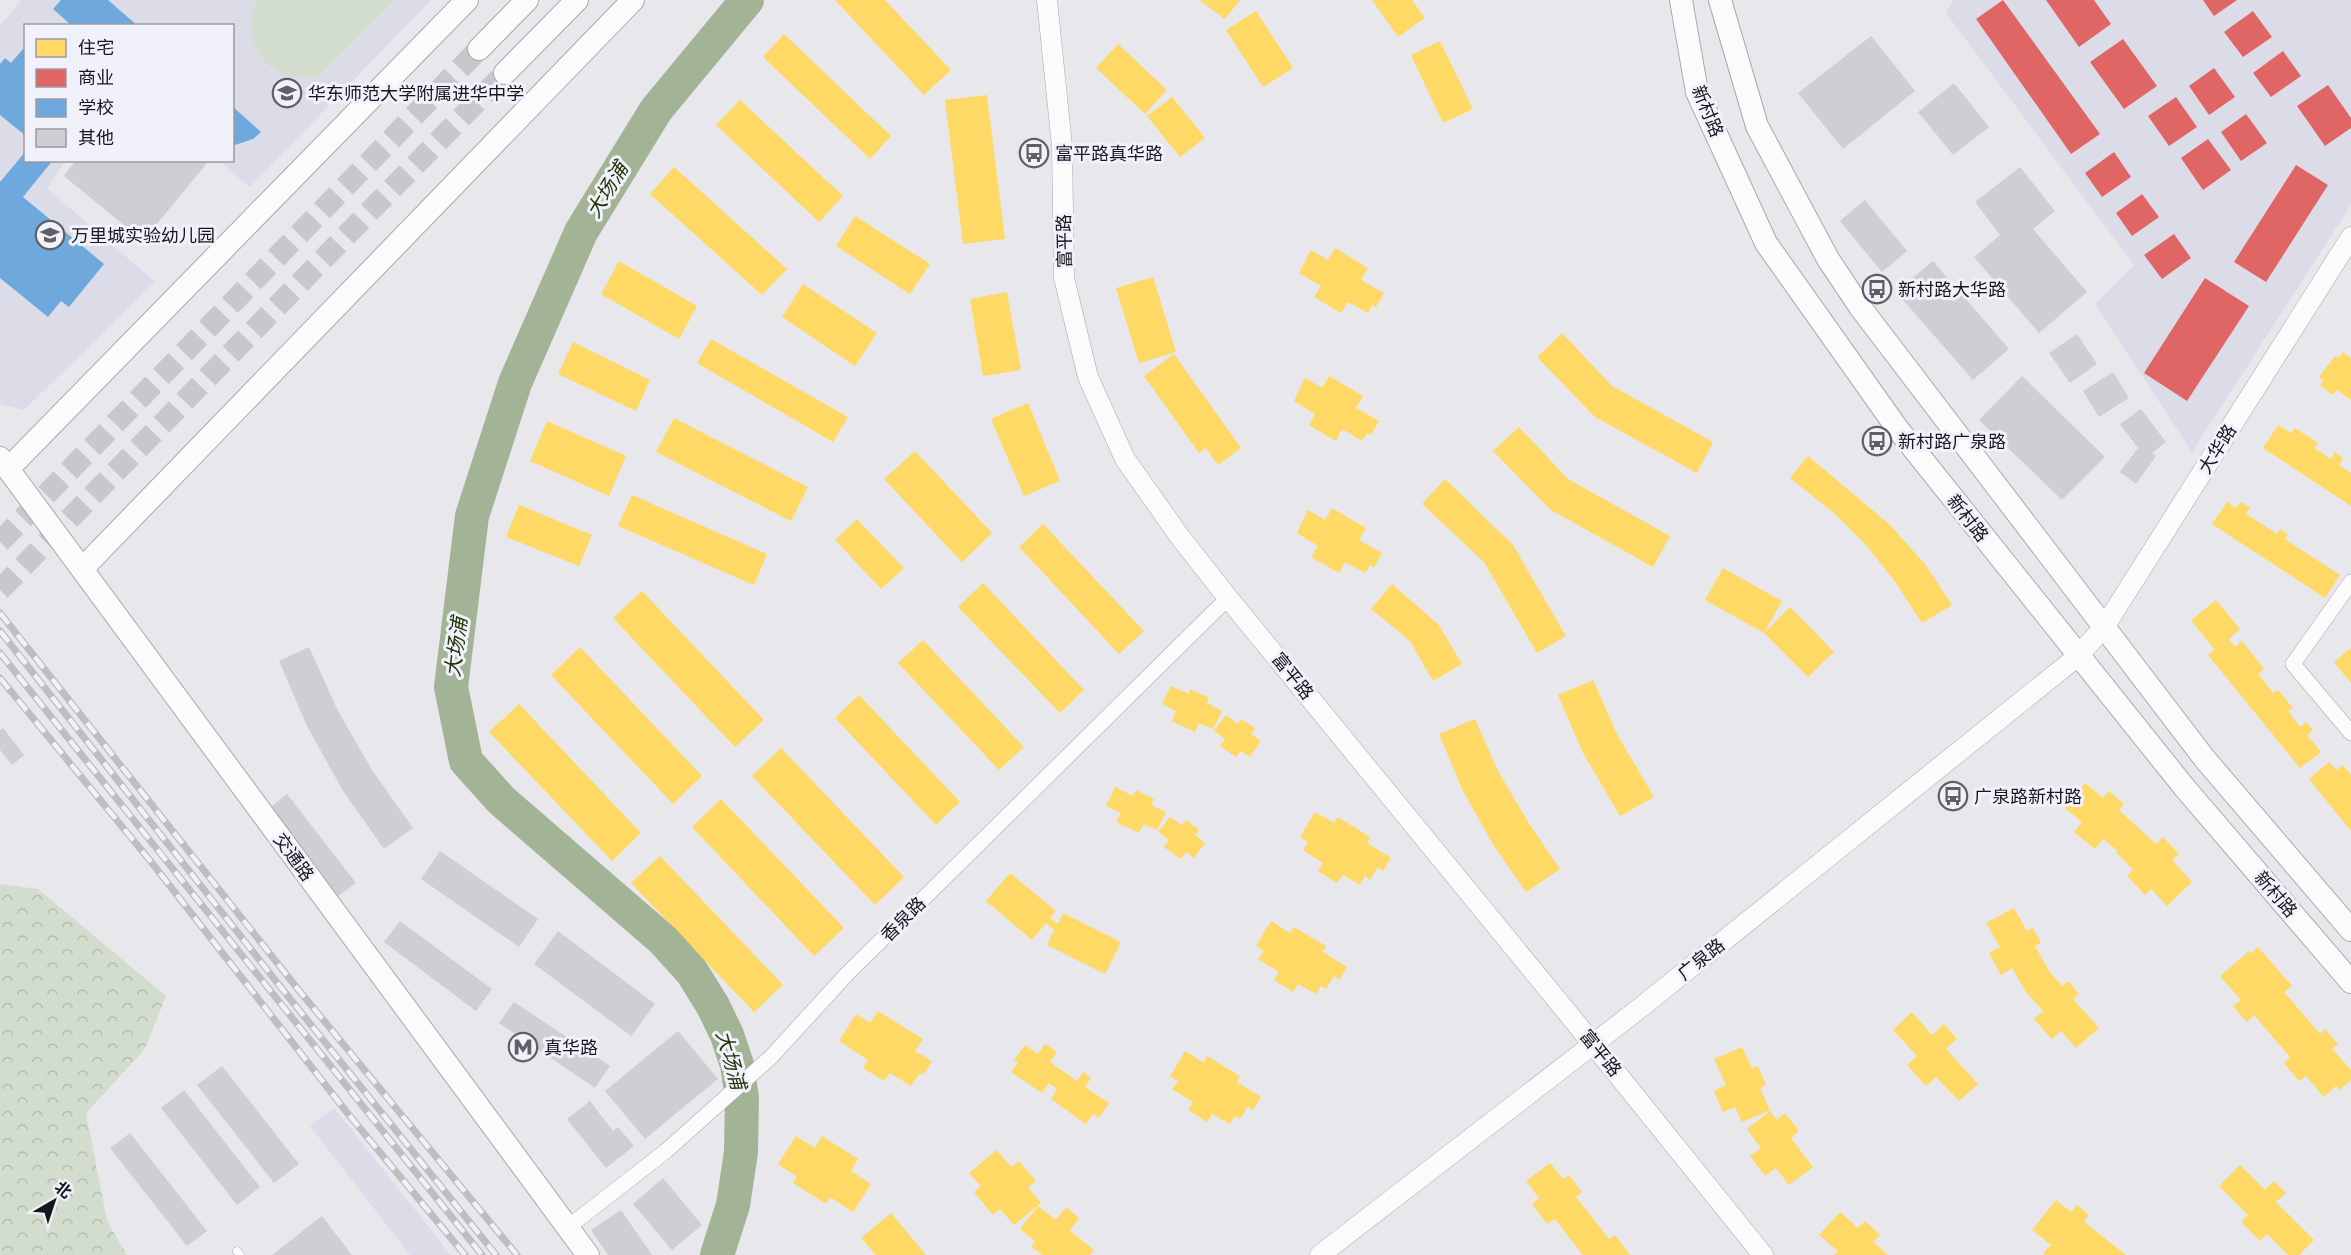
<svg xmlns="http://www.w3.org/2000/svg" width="2351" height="1255" viewBox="0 0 2351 1255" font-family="Roboto,'Noto Sans SC',sans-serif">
  <defs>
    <pattern id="forest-crowns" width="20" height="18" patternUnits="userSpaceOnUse" patternTransform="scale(1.5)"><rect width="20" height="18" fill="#d3ddce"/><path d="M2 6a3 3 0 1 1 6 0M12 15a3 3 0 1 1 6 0" fill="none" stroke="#b4bdb0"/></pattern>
  </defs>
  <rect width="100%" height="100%" fill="#e7e7ec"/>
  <path fill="#dcdce8" d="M21 0H431L250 187 219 161 232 160V26H26V160L66 161 47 188 155 282 24 410 0 404V26Z
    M1954 0H2351V205L2192 452 2095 304 2134 265 1946 13Z
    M334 1108 451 1255H410L310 1126Z"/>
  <path fill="url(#forest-crowns)" d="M0 884 38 889 166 996 145 1049 86 1113 107 1221 127 1255H0Z"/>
  <path fill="#d3ddce" d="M257 0H395L316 78C307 77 296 78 288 76 256 66 242 29 257 0Z"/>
  <path fill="#ffd966" d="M835 0H885L951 70 924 95Z
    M1199 0H1240L1225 19Z
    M1372 0H1412L1425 18 1398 37Z
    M1256 11 1293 68 1263 87 1226 30Z
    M784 34 891 136 870 159 763 57Z
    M1440 41 1473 109 1443 123 1411 55Z
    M1118 44 1167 90 1145 114 1096 68Z
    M987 95 1005 239 963 244 945 100Z
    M1172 97 1205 138 1180 157 1147 116Z
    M740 100 843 196 819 222 716 125Z
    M674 167 787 269 762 295 650 194Z
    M855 216 930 264 910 294 836 246Z
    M1335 248 1368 268 1361 280 1384 293 1376 307 1372 305 1368 313 1348 302 1341 313 1314 297 1321 286 1299 273 1311 250 1328 260Z
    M619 261 697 306 679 339 601 294Z
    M1153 277 1176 352 1139 363 1116 288Z
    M803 284 877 333 855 366 782 317Z
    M1007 292 1021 370 983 376 970 299Z
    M1562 333 1612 386 1713 442 1697 473 1595 417 1537 357Z
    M711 339 848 417 833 442 697 363Z
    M573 342 650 380 636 411 558 374Z
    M2343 352 2351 358V400L2337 390 2333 395 2320 385 2323 381 2319 377 2335 356 2339 358Z
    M1174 354 1241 448 1218 465 1206 448 1199 453 1144 376Z
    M1329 376 1363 396 1356 408 1379 421 1371 435 1367 433 1362 441 1342 429 1336 441 1309 425 1315 414 1294 401 1305 378 1322 388Z
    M1028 403 1060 481 1024 496 991 419Z
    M674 418 808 487 791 521 656 452Z
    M547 421 626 456 609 496 530 461Z
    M2278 425 2291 433 2295 428 2318 443 2314 448 2331 459 2335 452 2343 458 2339 465 2351 473V506L2263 448Z
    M1519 427 1568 479 1670 536 1653 567 1551 510 1493 451Z
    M915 451 992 533 962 562 884 479Z
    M1808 456 1889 524 1925 564 1952 605 1922 623 1896 583 1867 546 1835 514 1790 478Z
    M1445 479 1513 545 1566 636 1537 653 1484 562 1422 504Z
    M632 495 767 554 754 585 618 526Z
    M2227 502 2236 508 2241 502 2250 508 2246 514 2277 534 2280 529 2288 534 2285 539 2340 575 2325 598 2212 524Z
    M519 505 592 535 579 566 506 537Z
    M1332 508 1366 528 1359 540 1382 553 1374 567 1370 565 1365 573 1345 562 1339 573 1311 557 1318 546 1297 533 1308 510 1325 520Z
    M857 519 904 568 881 589 835 540Z
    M1043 524 1144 631 1119 654 1019 547Z
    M1723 568 1782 601 1764 633 1705 600Z
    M983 583 1084 690 1060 713 958 607Z
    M1392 584 1439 625 1462 664 1433 681 1410 641 1371 609Z
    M642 591 764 720 735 747 613 618Z
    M2216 600 2240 629 2229 639 2235 647 2242 641 2264 669 2258 674 2273 693 2278 690 2293 708 2288 711 2300 727 2306 722 2313 730 2307 735 2321 752 2300 768 2208 655 2215 650 2191 620Z
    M1790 607 1834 652 1808 677 1764 633Z
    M923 640 1024 747 999 770 898 663Z
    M580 647 702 776 673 804 551 675Z
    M2351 648V683L2334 662Z
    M1593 680 1617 734 1654 797 1620 816 1583 753 1558 695Z
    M1171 686 1189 694 1191 689 1209 698 1207 703 1222 711 1213 729 1199 723 1195 732 1172 721 1176 711 1162 704Z
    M859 695 960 802 936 825 835 718Z
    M519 704 641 833 612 861 489 732Z
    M1226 715 1238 724 1241 719 1255 728 1251 734 1261 741 1250 757 1241 751 1236 757 1220 746 1225 739 1214 731Z
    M1475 719 1498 771 1528 822 1560 869 1526 892 1494 846 1463 791 1439 734Z
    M781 748 904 877 875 905 752 776Z
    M2329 762 2336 770 2343 765 2351 775V831L2309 779Z
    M2085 783 2103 798 2109 791 2124 804 2119 810 2156 844 2163 837 2179 854 2172 860 2192 882 2167 906 2151 889 2145 895 2127 876 2133 870 2116 852 2118 851 2103 839 2095 849 2074 832 2082 822 2065 808Z
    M1115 787 1133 796 1136 790 1154 799 1151 805 1166 812 1157 830 1144 824 1139 833 1116 822 1121 813 1106 806Z
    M721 799 844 928 814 956 692 827Z
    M1315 812 1334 823 1338 817 1370 837 1367 843 1391 858 1383 871 1378 867 1370 880 1365 876 1360 885 1343 875 1337 883 1318 871 1323 863 1303 850 1308 842 1300 837Z
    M1170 817 1182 825 1186 820 1199 830 1195 835 1205 843 1194 858 1186 852 1181 859 1164 847 1169 840 1158 832Z
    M660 856 783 985 754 1012 631 883Z
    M1010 873 1056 911 1050 918 1058 924 1063 913 1121 942 1105 974 1047 945 1054 930 1046 923 1032 940 986 901Z
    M2014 908 2027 931 2033 928 2041 943 2035 946 2049 971 2062 986 2068 981 2079 994 2073 999 2099 1028 2076 1048 2061 1031 2052 1039 2034 1019 2043 1011 2026 992 2012 968 2001 975 1989 953 2000 947 1986 923Z
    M1271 921 1290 933 1294 927 1326 946 1323 952 1347 967 1339 980 1334 976 1326 989 1321 986 1316 994 1298 984 1293 992 1274 980 1279 972 1258 959 1264 951 1256 946Z
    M2258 947 2292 986 2284 992 2320 1034 2325 1029 2338 1044 2332 1049 2351 1070V1080L2339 1090 2336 1086 2324 1097 2306 1076 2299 1081 2284 1063 2290 1057 2254 1015 2247 1022 2233 1006 2241 1000 2220 976 2249 951 2250 954Z
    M878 1011 923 1039 915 1051 932 1061 923 1075 920 1073 911 1086 890 1073 884 1081 863 1068 868 1060 839 1041 856 1014 870 1023Z
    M1912 1012 1932 1035 1944 1024 1957 1039 1946 1049 1978 1084 1959 1101 1936 1077 1926 1086 1907 1065 1917 1056 1893 1030Z
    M1045 1044 1057 1052 1050 1062 1077 1081 1083 1072 1091 1078 1085 1087 1109 1103 1099 1118 1093 1114 1086 1124 1051 1099 1057 1089 1049 1083 1042 1093 1011 1072 1018 1062 1014 1060 1025 1045 1038 1054Z
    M1742 1047 1752 1068 1758 1066 1766 1085 1760 1088 1770 1110 1742 1122 1735 1107 1723 1112 1714 1091 1726 1085 1714 1059Z
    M1185 1051 1204 1063 1207 1056 1240 1076 1237 1082 1261 1097 1253 1110 1248 1106 1240 1119 1235 1116 1230 1124 1212 1114 1207 1122 1188 1110 1193 1102 1172 1089 1178 1081 1170 1076Z
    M1770 1111 1777 1120 1785 1113 1799 1131 1791 1138 1813 1167 1789 1185 1776 1168 1765 1176 1750 1156 1761 1148 1747 1129Z
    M796 1136 815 1148 822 1136 858 1159 851 1171 871 1184 853 1212 830 1197 826 1204 793 1183 797 1177 778 1164Z
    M997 1150 1011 1167 1019 1161 1036 1181 1028 1187 1041 1203 1014 1225 1000 1209 993 1215 974 1192 981 1186 969 1173Z
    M1550 1163 1563 1179 1569 1175 1582 1192 1576 1197 1609 1239 1615 1235 1630 1255H1583L1555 1219 1547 1224 1532 1204 1539 1198 1526 1181Z
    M2240 1165 2265 1190 2274 1181 2286 1193 2276 1202 2314 1240 2299 1255H2288L2267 1234 2260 1241 2241 1222 2248 1215 2219 1186Z
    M2056 1200 2071 1212 2077 1205 2089 1215 2084 1222 2126 1255H2045L2043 1253 2051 1245 2032 1230Z
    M1038 1206 1056 1220 1066 1207 1079 1218 1070 1231 1094 1250 1090 1255H1042L1031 1246 1035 1241 1020 1229Z
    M1840 1212 1858 1228 1865 1221 1880 1235 1873 1242 1888 1255H1834L1838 1251 1819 1235Z
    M891 1213 926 1255H876L861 1238Z"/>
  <path fill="#e06666" d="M2003 0 2100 134 2071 154 1976 19Z
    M2046 0H2094L2111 24 2079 47Z
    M2203 0H2237L2214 16Z
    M2253 11 2272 37 2243 57 2224 32Z
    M2123 39 2157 86 2124 109 2090 62Z
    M2283 51 2301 76 2271 97 2253 73Z
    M2214 68 2235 97 2209 115 2189 86Z
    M2328 85 2351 118V128L2325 146 2297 106Z
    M2176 97 2197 127 2169 146 2148 116Z
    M2246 114 2267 143 2241 161 2221 132Z
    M2208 139 2231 170 2203 190 2181 158Z
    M2114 152 2131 177 2102 197 2085 173Z
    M2296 165 2328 185 2266 282 2234 262Z
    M2142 194 2159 217 2132 236 2116 213Z
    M2174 234 2191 258 2162 279 2144 255Z
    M2205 278 2249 306 2187 401 2144 373Z"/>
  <path fill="#6fa8dc" d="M61 0H108L138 26H72L53 9Z
    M23 49 26 51V136L0 115V64L5 58 11 63Z
    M232 106 261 132 253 139 232 146Z
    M26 151V160H53L23 197 104 264 69 307 61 301 48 317 0 278V182Z"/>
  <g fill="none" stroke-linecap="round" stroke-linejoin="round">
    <path stroke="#a3b496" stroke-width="34" d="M717 1255 733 1205 741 1152 742 1098 737 1065 727 1035 713 1006 692 972 663 940 501 800 466 761 451 687 472 516 515 383 581 232 656 110 747 0"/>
  </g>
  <path fill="#cfcfd3" d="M1871 36 1915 91 1843 149 1798 93Z
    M1954 83 1989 127 1953 155 1918 112Z
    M76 160H204L207 163 143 241 64 176Z
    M2020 167 2055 211 2033 229 2087 292 2039 333 1974 257 2000 235 1975 202Z
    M1865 200 1907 251 1882 272 1840 221Z
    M1933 261 2009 349 1973 380 1896 292Z
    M2077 334 2097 364 2070 383 2049 353Z
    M2113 372 2129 398 2099 417 2083 391Z
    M2022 376 2105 457 2062 500 1979 420Z
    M2141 409 2166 442 2152 453 2156 456 2136 484 2120 472 2138 448 2120 424Z
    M309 647 337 709 372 770 413 828 384 849 343 791 307 726 279 661Z
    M3 728 24 755 12 765 0 750V730Z
    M287 794 356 883 337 897 268 809Z
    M440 851 538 919 519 947 421 879Z
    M400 921 492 989 476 1011 384 942Z
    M558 931 655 1004 631 1036 534 964Z
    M514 1002 610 1066 595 1088 499 1023Z
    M678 1031 718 1079 645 1139 605 1091Z
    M222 1066 299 1164 274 1183 197 1085Z
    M184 1090 260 1187 237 1205 161 1108Z
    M590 1101 613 1131 618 1127 634 1146 606 1168 567 1119Z
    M130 1133 207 1231 187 1246 110 1148Z
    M663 1178 702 1225 672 1250 633 1204Z
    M621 1210 652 1255H608L591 1230Z
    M322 1216 352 1255H272Z"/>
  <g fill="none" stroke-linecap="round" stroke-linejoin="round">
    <path stroke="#c8c8cc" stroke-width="22" stroke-dasharray="22 11" stroke-linecap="butt" d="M0 542 479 49
      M0 590 505 73"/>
    <g stroke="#a9a9ad" stroke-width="9">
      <path id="service" d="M237 1251 240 1255"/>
    </g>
    <g stroke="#a9a9ad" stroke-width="16">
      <path id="minor" d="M2351 582 2293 664 2351 733
        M567 1228 666 1151 771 1057 847 974 1228 598"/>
    </g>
    <g stroke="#a9a9ad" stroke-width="21">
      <path id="tertiary" d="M1047 0 1062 146 1064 278 1088 377 1125 459 1180 537 1228 598 1593 1044 1763 1255
        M1320 1255 1640 1008 2078 656 2105 626 2351 237"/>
    </g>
    <g stroke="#a9a9ad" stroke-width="24">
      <path id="secondary" d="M1681 0 1697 92 1766 243 1897 428 2184 787 2351 982
        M1720 0 1757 126 1828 259 1860 307 2204 758 2351 930
        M479 49 527 0
        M505 73 577 0
        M0 458 588 1255
        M8 469 467 0
        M82 569 633 0"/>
    </g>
    <use href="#service" stroke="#fbfbfc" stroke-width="8"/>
    <use href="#minor" stroke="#fbfbfc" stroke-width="15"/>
    <use href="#tertiary" stroke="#fbfbfc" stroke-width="20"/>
    <use href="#secondary" stroke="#fbfbfc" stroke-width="22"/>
    <g stroke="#bebec0" stroke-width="7">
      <path id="rail" d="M0 613 297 988 517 1255
        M0 631 287 995 496 1255
        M0 653 482 1255
        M0 678 152 863 349 1115 465 1255"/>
    </g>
    <use href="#rail" stroke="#f1f1fc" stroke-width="4.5" stroke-dasharray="14" stroke-linecap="butt"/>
  </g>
  <defs>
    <g id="school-ring" transform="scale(1.5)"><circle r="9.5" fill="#f1f1fc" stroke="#5f6064" stroke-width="1.5"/><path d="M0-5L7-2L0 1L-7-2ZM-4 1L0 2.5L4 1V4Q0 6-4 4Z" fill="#5f6064"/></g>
    <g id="bus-ring" transform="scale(1.5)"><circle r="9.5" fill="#f1f1fc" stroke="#5f6064" stroke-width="1.5"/><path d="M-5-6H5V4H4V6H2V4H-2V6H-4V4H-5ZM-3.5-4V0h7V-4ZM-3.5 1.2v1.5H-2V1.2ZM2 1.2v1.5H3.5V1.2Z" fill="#5f6064"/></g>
    <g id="metro-ring" transform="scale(1.5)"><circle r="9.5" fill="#f1f1fc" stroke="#5f6064" stroke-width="1.5"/><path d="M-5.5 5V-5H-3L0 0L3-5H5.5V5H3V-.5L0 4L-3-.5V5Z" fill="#5f6064"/></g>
  </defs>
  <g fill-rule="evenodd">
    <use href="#school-ring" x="287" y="93"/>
    <use href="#bus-ring" x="1034" y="153"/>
    <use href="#school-ring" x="50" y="235"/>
    <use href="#bus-ring" x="1877" y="289"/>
    <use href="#bus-ring" x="1877" y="441"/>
    <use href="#bus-ring" x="1953" y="796"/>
    <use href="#metro-ring" x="523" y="1047"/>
  </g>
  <g text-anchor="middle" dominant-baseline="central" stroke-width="6" stroke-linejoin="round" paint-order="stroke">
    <g font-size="18" fill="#16171a" stroke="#f1f1fc" text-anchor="start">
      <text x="308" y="93">华东师范大学附属进华中学</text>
      <text x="1055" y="153">富平路真华路</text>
      <text x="71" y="235">万里城实验幼儿园</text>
      <text x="1898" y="289">新村路大华路</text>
      <text x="1898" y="441">新村路广泉路</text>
      <text x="1974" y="796">广泉路新村路</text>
      <text x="544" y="1047">真华路</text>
    </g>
    <g font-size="18" fill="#16171a" stroke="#f1f1fc">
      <text transform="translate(1708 111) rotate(68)">新村路</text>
      <text transform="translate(1064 241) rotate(-91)">富平路</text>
      <text transform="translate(2217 449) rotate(-58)">大华路</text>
      <text transform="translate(1968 518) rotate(52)">新村路</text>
      <text transform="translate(1293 676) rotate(51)">富平路</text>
      <text transform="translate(294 857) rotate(54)">交通路</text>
      <text transform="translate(2276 894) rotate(49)">新村路</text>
      <text transform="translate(903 919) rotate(-45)">香泉路</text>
      <text transform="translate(1701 959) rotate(-39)">广泉路</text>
      <text transform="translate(1601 1053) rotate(51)">富平路</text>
    </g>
    <g font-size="20" font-style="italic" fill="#223804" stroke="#f1f1fc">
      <text transform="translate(607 190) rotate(-59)">大场浦</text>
      <text transform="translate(456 647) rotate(-83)">大场浦</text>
      <text transform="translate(731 1060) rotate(74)">大场浦</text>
    </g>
  </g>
  <rect x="24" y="24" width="210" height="138" fill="#f1f1fc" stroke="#999aa2" stroke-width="1.5"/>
  <rect x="36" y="39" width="30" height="18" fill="#ffd966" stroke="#999aa2" stroke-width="1.5"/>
  <text x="78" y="54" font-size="18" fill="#16171a">住宅</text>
  <rect x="36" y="69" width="30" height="18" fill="#e06666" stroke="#999aa2" stroke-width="1.5"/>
  <text x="78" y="84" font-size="18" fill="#16171a">商业</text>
  <rect x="36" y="99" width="30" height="18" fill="#6fa8dc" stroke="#999aa2" stroke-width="1.5"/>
  <text x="78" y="114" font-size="18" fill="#16171a">学校</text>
  <rect x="36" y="129" width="30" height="18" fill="#cfcfd3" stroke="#999aa2" stroke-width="1.5"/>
  <text x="78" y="144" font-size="18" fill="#16171a">其他</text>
  <g transform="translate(54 1201) rotate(39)" stroke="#f1f1fc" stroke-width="4.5" paint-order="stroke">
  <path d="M0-4.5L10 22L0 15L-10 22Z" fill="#16171a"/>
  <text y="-9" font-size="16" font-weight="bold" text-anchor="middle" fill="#16171a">北</text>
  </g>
</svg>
